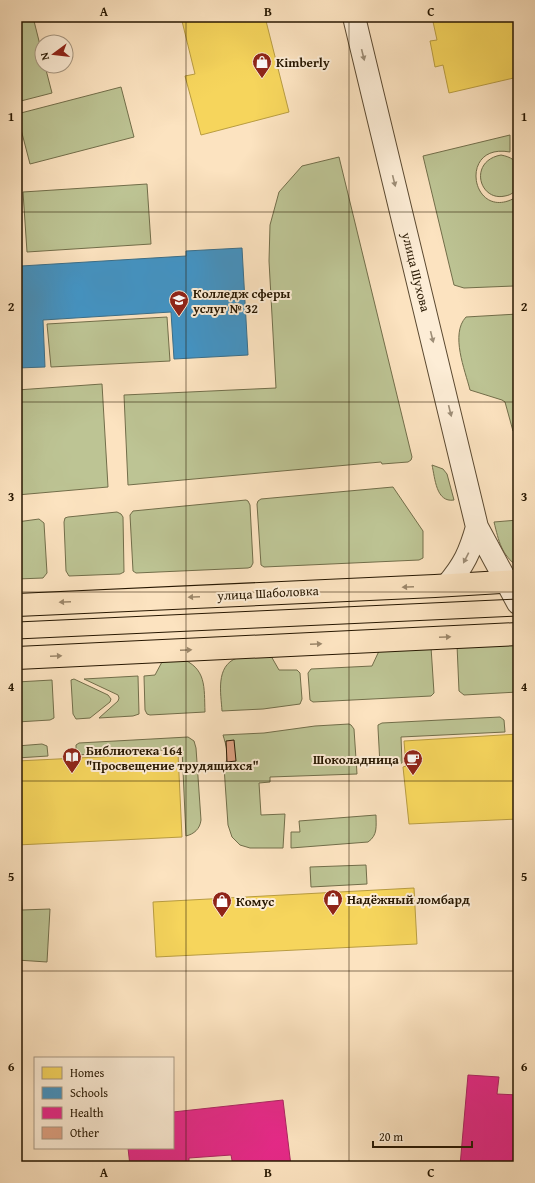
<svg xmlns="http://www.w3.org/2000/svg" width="535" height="1183" viewBox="0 0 535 1183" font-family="'Gentium Book Plus',serif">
  <rect width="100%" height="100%" fill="#fce3c0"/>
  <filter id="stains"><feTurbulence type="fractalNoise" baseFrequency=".005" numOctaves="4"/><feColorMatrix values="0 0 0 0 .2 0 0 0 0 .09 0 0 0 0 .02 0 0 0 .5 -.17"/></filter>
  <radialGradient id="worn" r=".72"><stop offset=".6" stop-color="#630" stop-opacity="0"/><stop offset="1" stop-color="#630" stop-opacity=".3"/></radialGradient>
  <path fill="#bdc494" stroke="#726e4a" d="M17 17H33L42 53V66H45L52 93 17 102Z
    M121 87 134 137 30 164 17 114Z
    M510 135V152C456 142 472 226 518 196V247L514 248V286L464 288 454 285 423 156Z
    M501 155C522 159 518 170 518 187 515 192 511 195 505 196 479 202 468 161 501 155Z
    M339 157 412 457 411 460 408 462 382 464 381 462 128 485 124 395 276 388 269 261 270 225 279 192 302 166Z
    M147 184 151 244 27 252 23 192Z
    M518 314V434L517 435 513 431 505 402 502 400 470 390C465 370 450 334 466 317Z
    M167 317 170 361 51 367 47 324Z
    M102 384 108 487 17 495V390Z
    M432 465 443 469 447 474 454 500C436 503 435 478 432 465Z
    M393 487 423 531V558L419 560 264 567 261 565 257 504 258 501 261 499Z
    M246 500 248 501 250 505 253 563 251 567 248 568 136 573 133 571 130 515 133 511Z
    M117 512 121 514 123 517 124 572 120 574 69 576 66 571 64 522 65 518 68 517Z
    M39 519 44 523 47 573 43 578 17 579V522Z
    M518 520V567C501 554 499 542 494 522Z
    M518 642V692L464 695 459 691 457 645Z
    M431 647 434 693 431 696 313 702 310 700 308 673 311 669 372 666 379 651Z
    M271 656 279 670H297L300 673 302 699 300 704 263 709 222 711C221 694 215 666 237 658 245 655 261 657 271 656Z
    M180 658C207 668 204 687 205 712L150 715 147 714 145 710 144 676 155 675 163 660Z
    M138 676 139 714 133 716 99 718 118 701 119 698 118 695 84 679Z
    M74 679 108 695 111 699 110 702 90 718 76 719 73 714 71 680Z
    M52 680 54 718 50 720 17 722V682Z
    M500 717 504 720 505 732 401 737 402 763 380 765 378 728V725L382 723Z
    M349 724 351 725 354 729 357 774 270 777V782L259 783 261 815 285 814 283 848H250L240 845 232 837 228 825 224 767C230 757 226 745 223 735L264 733 315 726Z
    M188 737 194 741 196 748 201 820C200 829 194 834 186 836L182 749 76 755V745L79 743Z
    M42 744 47 746 48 756 17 758V746Z
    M376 815C376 826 378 835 368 842L291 848V832H300L299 821Z
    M366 865 367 884 311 887 310 867Z
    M17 890H21L22 910 50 909 47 962 17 960Z"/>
  <path fill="#f6d55c" stroke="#b89c41" d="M181 17H265L289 112 201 135 185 76 195 74Z
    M432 17H518V77L449 93 443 65 435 67 432 51 430 41 437 40Z
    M518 734V819L409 824 403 767 406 766 404 741Z
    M178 753 182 837 17 845V761Z
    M414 888 417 944 156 957 153 902Z"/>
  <path fill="#4393c3" stroke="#3b6e89" d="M242 248 248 355 174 359 171 312 43 320 45 367 17 368V262L20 261 21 266 186 256V251Z"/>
  <path fill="#e7298a" stroke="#ad2461" d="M468 1075 499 1077 497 1094 518 1095V1166H460Z
    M283 1100 291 1166H233L231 1155 189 1158V1166H130L128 1148H173V1112Z"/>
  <path fill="#dfa283" stroke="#271701" d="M234 740 236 761 227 762 226 741Z"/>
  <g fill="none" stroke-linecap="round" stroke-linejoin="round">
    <g stroke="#5c4a31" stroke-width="24">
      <path id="minor" d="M354 17 477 527 518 603
        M447 585C464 565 470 552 477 527"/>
    </g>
    <g stroke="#271701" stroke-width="24">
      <path id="major" d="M17 605 435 586 518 581
        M17 658 518 634"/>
    </g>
    <use href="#minor" stroke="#fdedd6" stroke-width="22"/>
    <use href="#major" stroke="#fce3c0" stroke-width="22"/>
    <path stroke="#271701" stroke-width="1" d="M17 622 518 599
      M17 639 518 616"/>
  </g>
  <defs><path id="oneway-solid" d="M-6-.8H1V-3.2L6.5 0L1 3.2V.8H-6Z"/></defs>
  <g fill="#9d8d76">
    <use href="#oneway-solid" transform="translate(363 55) rotate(76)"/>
    <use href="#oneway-solid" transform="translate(394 181) rotate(76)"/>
    <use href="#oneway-solid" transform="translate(432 337) rotate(76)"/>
    <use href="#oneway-solid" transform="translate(450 411) rotate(76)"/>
    <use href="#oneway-solid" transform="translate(466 558) rotate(117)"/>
  </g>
  <g fill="#9c876a">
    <use href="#oneway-solid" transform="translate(408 587) rotate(177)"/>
    <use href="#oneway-solid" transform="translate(194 597) rotate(177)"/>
    <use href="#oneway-solid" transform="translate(65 602) rotate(177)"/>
    <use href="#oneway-solid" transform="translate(445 637) rotate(-3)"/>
    <use href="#oneway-solid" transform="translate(316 644) rotate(-3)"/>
    <use href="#oneway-solid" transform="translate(186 650) rotate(-2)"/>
    <use href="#oneway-solid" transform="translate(56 656) rotate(-3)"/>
  </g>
  <path fill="none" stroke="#271701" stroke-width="1" stroke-opacity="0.55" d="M186 17V1166M349 17V1166M17 212H518M17 402H518M17 592H518M17 781H518M17 971H518"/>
  <defs>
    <g id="shop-pin" transform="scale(1)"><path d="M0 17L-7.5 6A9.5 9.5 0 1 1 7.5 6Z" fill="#8f2418" stroke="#fdedd6"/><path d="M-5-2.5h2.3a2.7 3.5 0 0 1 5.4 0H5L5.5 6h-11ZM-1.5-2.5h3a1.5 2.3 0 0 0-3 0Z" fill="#fff"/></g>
    <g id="university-pin" transform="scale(1)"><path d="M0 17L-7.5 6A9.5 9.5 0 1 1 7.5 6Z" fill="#8f2418" stroke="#fdedd6"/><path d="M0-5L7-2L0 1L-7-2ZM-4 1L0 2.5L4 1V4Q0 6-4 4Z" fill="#fff"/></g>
    <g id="library-pin" transform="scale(1)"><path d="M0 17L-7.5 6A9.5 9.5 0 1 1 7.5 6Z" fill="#8f2418" stroke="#fdedd6"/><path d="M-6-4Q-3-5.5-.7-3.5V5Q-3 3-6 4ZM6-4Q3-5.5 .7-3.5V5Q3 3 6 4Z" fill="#fff"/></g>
    <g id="cafe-pin" transform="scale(1)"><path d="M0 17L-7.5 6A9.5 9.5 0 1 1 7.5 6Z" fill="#8f2418" stroke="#fdedd6"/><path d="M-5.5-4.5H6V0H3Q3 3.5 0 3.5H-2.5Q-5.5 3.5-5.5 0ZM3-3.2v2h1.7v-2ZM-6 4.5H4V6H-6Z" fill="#fff"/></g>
  </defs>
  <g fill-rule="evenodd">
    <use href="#shop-pin" x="262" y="62"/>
    <use href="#university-pin" x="179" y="300"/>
    <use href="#library-pin" x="72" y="757"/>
    <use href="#cafe-pin" x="413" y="759"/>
    <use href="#shop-pin" x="333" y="899"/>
    <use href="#shop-pin" x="222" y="901"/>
  </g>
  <g text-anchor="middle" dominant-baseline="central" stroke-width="4" stroke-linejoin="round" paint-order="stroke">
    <g font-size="13" font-weight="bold" fill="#271701" stroke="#fdedd6" text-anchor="start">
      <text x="276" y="62">Kimberly</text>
      <text x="193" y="293">Колледж сферы<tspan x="193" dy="15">услуг № 32</tspan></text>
      <text x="86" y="750">Библиотека 164<tspan x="86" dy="15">"Просвещение трудящихся"</tspan></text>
      <text x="399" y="759" text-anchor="end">Шоколадница</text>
      <text x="347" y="899">Надёжный ломбард</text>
      <text x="236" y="901">Комус</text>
    </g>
    <g font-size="13" fill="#271701" stroke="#fdedd6">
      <text transform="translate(416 272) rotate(76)">улица Шухова</text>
      <text transform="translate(268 593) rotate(-3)">улица Шаболовка</text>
    </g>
  </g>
  <rect width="535" height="1183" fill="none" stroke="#fce3c0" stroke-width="44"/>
  <rect x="34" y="1057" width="140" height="92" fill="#fdedd6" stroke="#a79781"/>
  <rect x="42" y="1067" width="20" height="12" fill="#f6d55c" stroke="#a79781"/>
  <text x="70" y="1077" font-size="12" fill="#271701">Homes</text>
  <rect x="42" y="1087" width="20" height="12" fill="#4393c3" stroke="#a79781"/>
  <text x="70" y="1097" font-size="12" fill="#271701">Schools</text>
  <rect x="42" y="1107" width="20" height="12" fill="#e7298a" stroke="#a79781"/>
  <text x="70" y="1117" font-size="12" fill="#271701">Health</text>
  <rect x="42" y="1127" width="20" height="12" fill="#dfa283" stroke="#a79781"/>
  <text x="70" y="1137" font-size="12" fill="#271701">Other</text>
  <g transform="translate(54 54) rotate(255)"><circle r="19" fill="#fdedd6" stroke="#a79781"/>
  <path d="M0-3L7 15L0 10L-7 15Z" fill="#8f2418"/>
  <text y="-6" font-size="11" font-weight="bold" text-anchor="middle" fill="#271701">N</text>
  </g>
  <path d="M373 1141v6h99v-6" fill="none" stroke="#271701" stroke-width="2"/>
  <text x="379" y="1141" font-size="12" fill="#271701" stroke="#fdedd6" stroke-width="3" paint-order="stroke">20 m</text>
  <rect x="22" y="22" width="491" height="1139" fill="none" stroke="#271701" stroke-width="1.5"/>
  <g font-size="13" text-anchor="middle" font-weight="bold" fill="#271701">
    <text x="104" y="16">A</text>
    <text x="268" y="16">B</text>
    <text x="431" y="16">C</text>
    <text x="11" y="121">1</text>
    <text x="524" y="121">1</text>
    <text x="11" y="311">2</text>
    <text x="524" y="311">2</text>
    <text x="11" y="501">3</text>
    <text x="524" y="501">3</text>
    <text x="11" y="691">4</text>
    <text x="524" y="691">4</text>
    <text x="11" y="881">5</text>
    <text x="524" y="881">5</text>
    <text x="11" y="1071">6</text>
    <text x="524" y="1071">6</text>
    <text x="104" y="1177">A</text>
    <text x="268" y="1177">B</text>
    <text x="431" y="1177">C</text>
  </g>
  <rect width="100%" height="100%" filter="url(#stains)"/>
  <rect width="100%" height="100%" fill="url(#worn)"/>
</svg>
